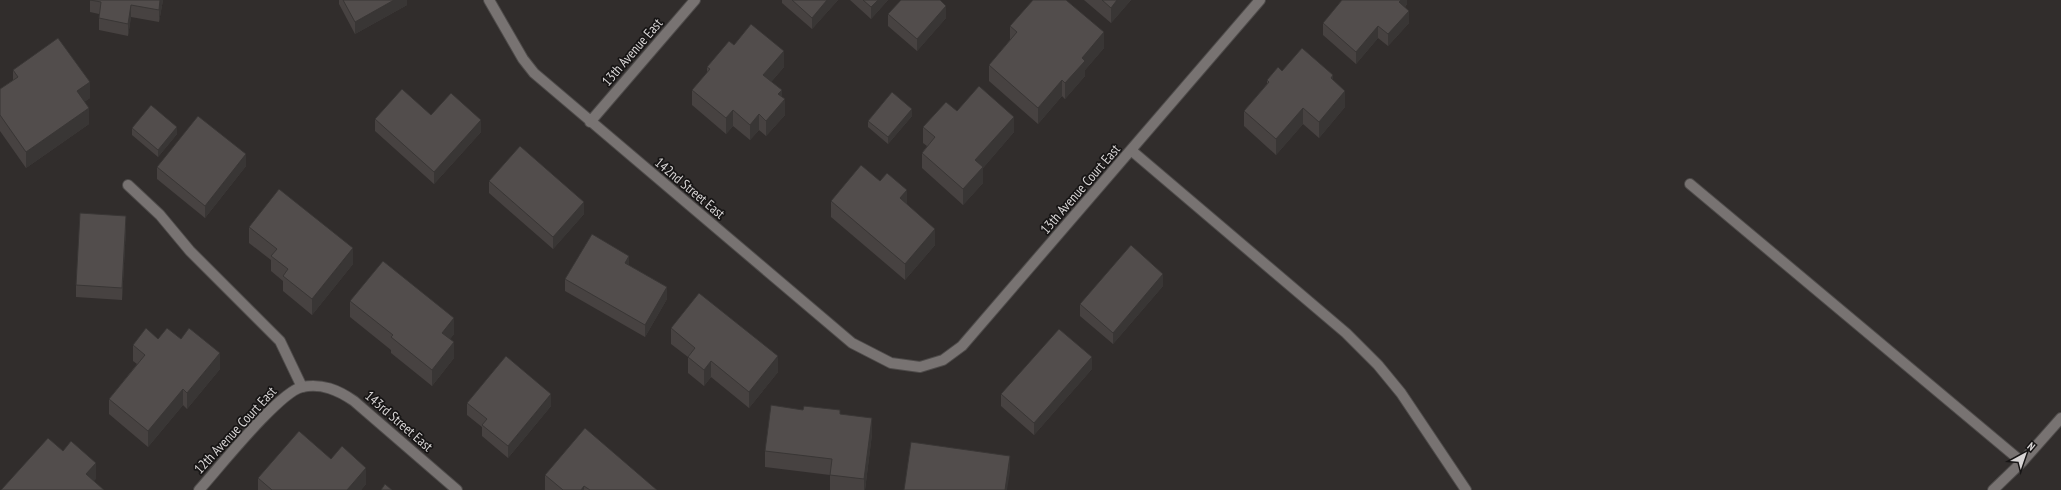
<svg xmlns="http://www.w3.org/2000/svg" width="2061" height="490" viewBox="0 0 2061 490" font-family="'PT Sans Narrow',sans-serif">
  <rect width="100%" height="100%" fill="#312d2c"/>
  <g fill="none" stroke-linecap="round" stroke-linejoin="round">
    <g stroke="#4e4b4a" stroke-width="12">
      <path id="service" d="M128 185 160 215 190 251 280 341 302 387"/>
    </g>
    <g stroke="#4e4b4a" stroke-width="12">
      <path id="minor" d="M489 0 523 59 534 73 852 343 891 363 920 367 943 360 962 346 1260 0
        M590 122 695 0
        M1132 151 1346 333 1378 365 1401 393 1466 490
        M1690 184 2022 462
        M199 490C218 469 279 392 302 387 322 383 338 390 354 401L457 490
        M1993 490 2022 462 2061 418"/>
    </g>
    <use href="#service" stroke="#787372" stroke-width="10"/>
    <use href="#minor" stroke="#787372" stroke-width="10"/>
  </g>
  <path fill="#474241" d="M90 0H163L159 22 131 17 128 36 99 30V14L90 12Z
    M339 0H407V5L355 34 339 4Z
    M782 0H838L812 29 782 3Z
    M850 0H888L871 19Z
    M1084 0H1131L1111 23Z
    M1407 0V4L1405 7 1409 23 1388 46 1378 38 1356 64 1323 35V23Z
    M888 14 946 18 917 51 888 26Z
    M1010 26 1104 48 1085 70V76L1065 99 1062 96 1038 124 989 81V65L1010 40Z
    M734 45 784 67 771 82 782 96 785 115 766 136 759 130 750 140 733 126 726 134 692 105V90L707 73V67Z
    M13 70 90 98 84 102 89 124 26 168 0 131V89L13 80Z
    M1282 71 1333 81 1345 107 1319 138 1303 124 1276 155 1244 126V111L1267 84V80Z
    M957 111 1014 132 983 168V183L963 205 922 168V153L927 146 923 143V127Z
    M431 115 481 132 434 184 375 131V119Z
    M912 116 888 144 868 127V121Z
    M132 128 177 134 158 157 132 135Z
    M246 166 205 218 157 179V167Z
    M489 181 584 214 553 249 489 193Z
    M831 201 907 204 935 245 905 280 831 217Z
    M249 227 353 264 312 315 283 291V281L271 271V260L249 243Z
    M126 228 122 300 76 297V285Z
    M629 265 667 299 645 337 565 291V279Z
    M1163 286 1113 344 1080 316V304Z
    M350 301 454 334 450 339 454 358 432 386 391 353V350L350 317Z
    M671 328 778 372 749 408 711 377 704 386 688 373V357L671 344Z
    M158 339 220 369 187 409 183 405 148 447 109 414V399L137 364 133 361V345Z
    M1092 369 1034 435 1001 406V394Z
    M467 403 551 406 508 458 482 436V427L467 415Z
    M803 410 840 414 872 434 865 490H830V475L765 467V451Z
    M331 459 366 484 361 490H258V478Z
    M545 475 657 490H545Z"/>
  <path fill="#393635" d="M160 0H163L159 22V10Z
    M394 0H407V5L355 34V22Z
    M827 0H838L812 29V18Z
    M878 0H888L871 19V7Z
    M1117 0H1131L1111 23V8Z
    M1401 0H1407V4L1399 14V2Z
    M131 5V17L128 36V24Z
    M946 6V18L917 51V39Z
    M1409 11V23L1388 46V34Z
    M1378 26V38L1356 64V52Z
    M1104 32V48L1085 70V76L1065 99V83L1082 58Z
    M784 51V67L763 91V75Z
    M1333 75V91L1331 78Z
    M1062 80V96L1038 124V108Z
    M90 82V98L77 107V91Z
    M782 90V103L785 99V115L766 136V121L778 94Z
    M1345 91V107L1319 138V122Z
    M89 108V124L26 168V152Z
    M1303 108V124L1276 155V139Z
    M912 109V116L888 144V137Z
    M733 110V126L726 134V118Z
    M759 114V130L750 140V125Z
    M1014 117V132L983 168V183L963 205V189L975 160Z
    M481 120V132L434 184V172Z
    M177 127V134L158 157V150Z
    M246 154V166L205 218V206Z
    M907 190V206L900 198Z
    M584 202V214L553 249V237Z
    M126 216V228L122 300V288Z
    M935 229V245L905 280V264Z
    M353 248V264L312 315V299Z
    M629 256V268L625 263Z
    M1163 274V286L1113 344V333Z
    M667 287V299L645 337V325Z
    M454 318V334L442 349V333Z
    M454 342V358L432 386V370Z
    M220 353V369L187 409V393Z
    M778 356V372L749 408V392Z
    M1092 357V369L1034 435V423Z
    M711 361V377L704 386V370Z
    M183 389V405L148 447V431Z
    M551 394V406L508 458V446Z
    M872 418V434L865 490H864V479Z
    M1010 456V472L1007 490H1005Z
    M96 463V479L86 489V474Z
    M366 468V484L361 490H347Z
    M584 486V490H581Z"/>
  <path fill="#524d4c" stroke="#393635" d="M90 0H160L159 10 131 5 128 24 99 18 101 2Z
    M343 0H394L355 22Z
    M792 0H827L812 18Z
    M863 0H878L871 7Z
    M901 0H940L946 6 917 39 888 14Z
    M1033 0H1066L1104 32 1082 58 1085 61 1065 83 1062 80 1038 108 989 65 1017 32 1010 26Z
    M1102 0H1117L1111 8Z
    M1342 0H1401L1399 2 1409 11 1388 34 1378 26 1356 52 1323 23Z
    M751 24 784 51 763 75 782 90 778 94 785 99 766 121 759 114 750 125 733 110 726 118 692 90 710 69 707 67 729 41 734 45Z
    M58 38 90 82 77 91 89 108 26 152 0 115V89L18 77 13 70Z
    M1302 48 1333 75 1331 78 1345 91 1319 122 1303 108 1276 139 1244 111 1269 82 1267 80 1278 67 1282 71Z
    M979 86 1014 117 975 160 983 167 963 189 922 153 935 137 923 127 946 102 957 111Z
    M402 89 431 115 451 93 481 120 434 172 375 119Z
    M892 92 912 109 888 137 868 121Z
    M151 105 177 127 158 150 132 128Z
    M198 116 246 154 205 206 157 167Z
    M520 146 584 202 553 237 489 181Z
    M861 165 880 181 887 173 907 190 900 198 935 229 905 264 831 201Z
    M279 189 353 248 312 299 283 276 288 269 271 256 277 249 249 227Z
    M80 213 126 216 122 288 76 285Z
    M592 234 629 256 625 263 667 287 645 325 565 279Z
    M1131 245 1163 274 1113 333 1080 304Z
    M383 261 454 318 442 333 454 342 432 370 391 337 393 335 350 301Z
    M699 293 778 356 749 392 711 361 704 370 688 357 695 348 671 328Z
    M146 328 158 339 167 328 181 339 189 328 220 353 187 393 183 389 148 431 109 399 145 355 133 345Z
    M1059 329 1092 357 1034 423 1001 394Z
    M506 356 551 394 508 446 482 425 487 419 467 403Z
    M771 405 803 410 804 406 840 410V414L872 418 864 479 830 475 832 459 765 451Z
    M585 428 657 490H590L584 486 581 490H563L545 475Z
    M299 431 331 459 342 446 366 468 347 490H272L258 478Z
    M48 438 63 451 71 441 96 463 86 474 104 490H1Z
    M911 442 1010 456 1005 490H904Z
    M385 484 392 490H381Z"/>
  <g text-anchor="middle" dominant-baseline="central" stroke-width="3.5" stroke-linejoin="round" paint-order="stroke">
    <g font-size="14" fill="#d8d5d5" stroke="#171515">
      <text transform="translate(632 52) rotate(-49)">13th Avenue East</text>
      <text transform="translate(690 188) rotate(40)">142nd Street East</text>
      <text transform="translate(1080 189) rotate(-49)">13th Avenue Court East</text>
      <text transform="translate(399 421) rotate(41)">143rd Street East</text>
      <text transform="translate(235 430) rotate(-47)">12th Avenue Court East</text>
    </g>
  </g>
  <g transform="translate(2025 454) rotate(40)" stroke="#171515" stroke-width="3" paint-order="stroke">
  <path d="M0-3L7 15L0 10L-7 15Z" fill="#d8d5d5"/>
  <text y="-6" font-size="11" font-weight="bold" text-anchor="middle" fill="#d8d5d5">N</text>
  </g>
</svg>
